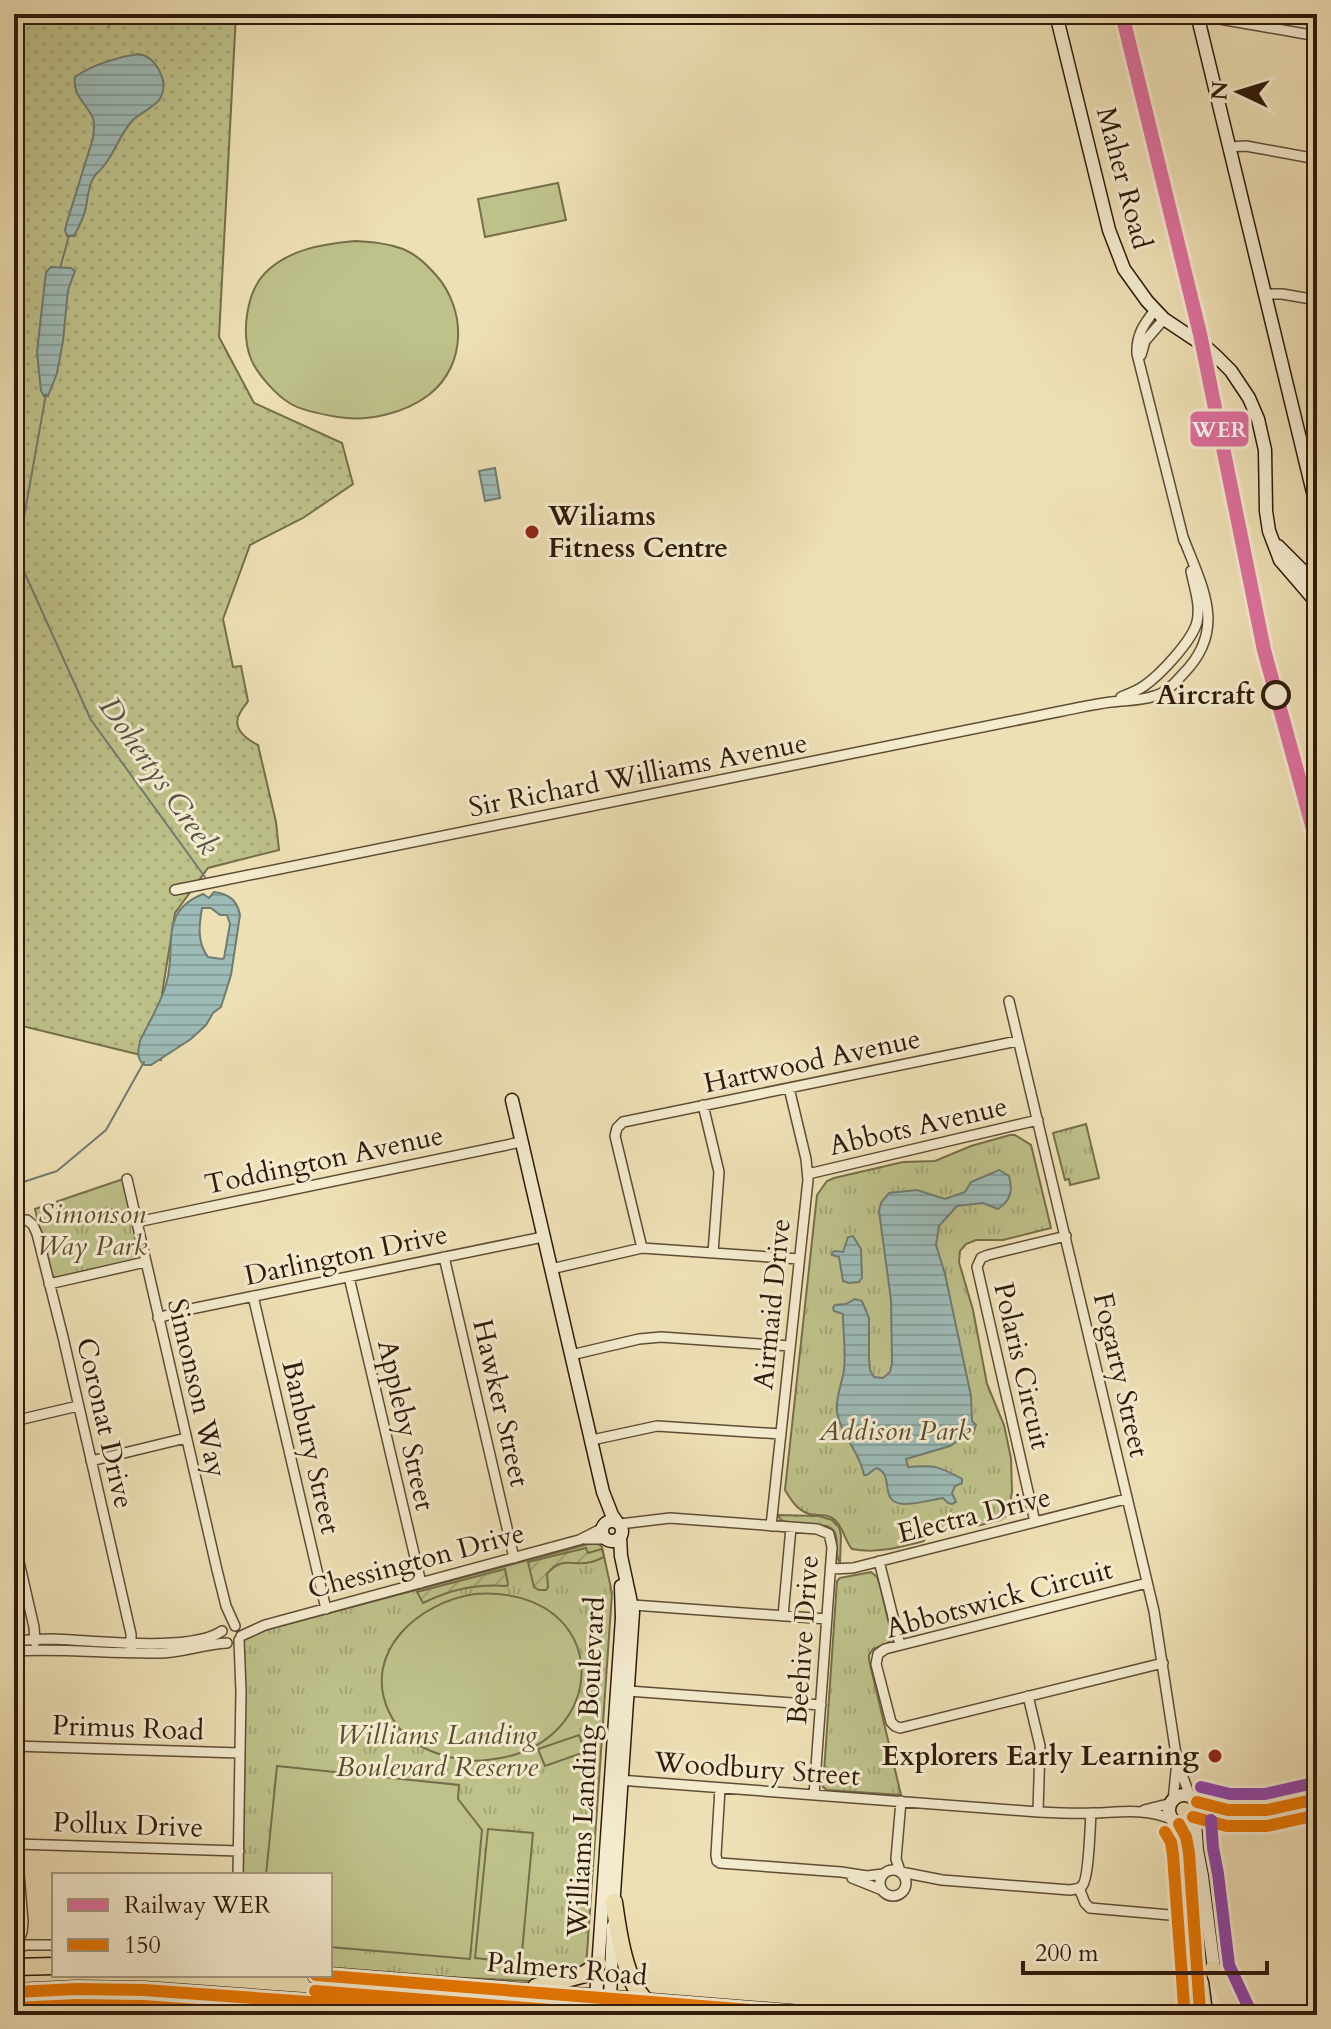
<svg xmlns="http://www.w3.org/2000/svg" width="1331" height="2029" viewBox="0 0 1331 2029" font-family="Cardo,serif">
  <defs>
    <pattern id="grass-dots" width="8" height="8" patternUnits="userSpaceOnUse" patternTransform="scale(2)"><rect width="8" height="8" fill="#bec18a"/><path d="M2 2h.1M6 6h.1" fill="none" stroke="#a4a576" stroke-width="1.8" stroke-linecap="round"/></pattern>
    <pattern id="park-tufts" width="24" height="20" patternUnits="userSpaceOnUse" patternTransform="scale(2)"><rect width="24" height="20" fill="#bec18a"/><path d="M3 7l-1-3M5 7V3M7 7l1-3M15 17l-1-3M17 17v-4M19 17l1-3" fill="none" stroke="#a4a576"/></pattern>
    <pattern id="garden-furrows" width="10" height="10" patternUnits="userSpaceOnUse" patternTransform="scale(2)"><rect width="10" height="10" fill="#bec18a"/><path d="M-1 1l2-2M0 10L10 0M9 11l2-2" fill="none" stroke="#a4a576"/></pattern>
    <pattern id="water-rules" width="6" height="5" patternUnits="userSpaceOnUse" patternTransform="scale(2)"><rect width="6" height="5" fill="#9dbbb7"/><path d="M0 2.5h6" fill="none" stroke="#88a09c"/></pattern>
  </defs>
  <rect width="100%" height="100%" fill="#eee0b5"/>
  <filter id="stains"><feTurbulence type="fractalNoise" baseFrequency=".0025" numOctaves="4"/><feColorMatrix values="0 0 0 0 .2 0 0 0 0 .09 0 0 0 0 .02 0 0 0 .5 -.17"/></filter>
  <radialGradient id="worn" r=".72"><stop offset=".6" stop-color="#630" stop-opacity="0"/><stop offset="1" stop-color="#630" stop-opacity=".3"/></radialGradient>
  <path fill="url(#grass-dots)" stroke="#766e4a" stroke-width="2" d="M33 14H236L219 337 254 403 342 443 353 484 303 518 250 545 223 619 233 667 241 666 248 701C246 705 242 708 240 713 231 728 246 739 258 745L276 822 279 850 208 868 175 913 162 994 161 1060 14 1024V28Z
    M777 1515 819 1516 832 1520 839 1527 841 1535 840 1563C831 1551 844 1533 827 1526L785 1522 781 1520Z"/>
  <path fill="url(#park-tufts)" stroke="#766e4a" stroke-width="2" d="M1086 1124 1099 1178 1070 1185 1069 1179 1065 1180 1053 1133Z
    M1010 1135H1015L1031 1145 1051 1228 1003 1240H976L966 1244 960 1251 959 1262 973 1310 987 1384 1004 1425 1011 1458 1012 1492 1009 1509 1006 1516 1000 1520 977 1526 974 1524 927 1532 924 1541C900 1547 877 1554 852 1549 844 1540 844 1528 835 1520 827 1513 818 1516 809 1514 797 1510 791 1500 785 1490L817 1195 827 1181 834 1178 903 1162 935 1161 971 1146Z
    M123 1179 140 1256 137 1259 59 1278 52 1277 49 1271 35 1209Z
    M596 1542 602 1547 612 1593 586 1968 552 1982 330 1972V1875H243L245 1689 242 1643 245 1639 265 1630Z
    M871 1572 877 1577 880 1585 892 1637 887 1644 873 1649 869 1655V1660L901 1795 827 1790 823 1787 837 1581 840 1578Z"/>
  <path fill="url(#garden-furrows)" stroke="#766e4a" stroke-width="2" d="M586 1548 588 1553 602 1549 604 1557C600 1559 596 1561 591 1562 573 1567 562 1555 547 1574L548 1587 546 1590H539L534 1587 528 1562Z
    M505 1569 508 1584 507 1586C476 1584 451 1589 423 1603L417 1592Z"/>
  <path fill="#bec18a" stroke="#766e4a" stroke-width="2" d="M558 183 566 220 485 237 478 199Z
    M355 241C372 242 387 243 403 249 417 255 426 264 436 275 466 309 467 364 430 394 406 413 368 422 338 417 326 415 301 410 291 404 277 396 257 374 251 359 241 334 246 293 265 273 289 249 323 244 355 241Z
    M475 1594C615 1585 615 1748 487 1760 471 1762 454 1759 439 1754 417 1747 399 1733 389 1712 361 1652 419 1602 475 1594Z
    M579 1735 585 1752 545 1766 538 1749Z
    M277 1766 459 1785 458 1799 482 1830 470 1959 330 1947V1875H266Z
    M488 1829 533 1833 521 1963 475 1958Z"/>
  <path fill="url(#water-rules)" stroke="#717b72" stroke-width="2" fill-rule="evenodd" d="M138 54C155 56 169 80 161 97 155 108 140 112 132 121 120 134 114 155 102 168 100 171 96 173 94 177 88 186 88 197 86 207 84 217 79 227 74 236H67L65 230 67 222 93 138C94 131 95 124 93 118 86 103 72 95 75 77 92 65 117 57 138 54Z
    M51 267 71 268 75 271 68 290 63 341 57 373 48 396H44L41 391 37 352 46 272Z
    M495 468 500 498 485 501 479 471Z
    M214 892C229 894 237 900 240 915L231 975 221 1007 213 1013 206 1025 191 1039 151 1065H144C136 1058 138 1050 140 1041 150 1020 164 998 168 976 175 940 161 911 203 894L209 898ZM202 908H211L220 915H227L230 924 224 958 222 959 208 957C197 943 199 925 202 908Z
    M999 1170 1009 1176C1013 1191 1011 1200 998 1209L983 1203 957 1206 939 1226 936 1245 945 1274 971 1396 972 1421 976 1425 973 1433H969L950 1446 906 1459 908 1467C934 1465 939 1466 962 1479V1483L955 1486 952 1493 956 1502 952 1504 948 1503 943 1498C931 1500 917 1504 904 1504 877 1503 896 1474 876 1468L867 1475H864C860 1452 841 1436 837 1412 835 1398 842 1384 844 1370 846 1351 843 1333 843 1314L834 1311 833 1308 835 1305 846 1304 855 1299 862 1301 869 1318V1359L870 1370 874 1377 883 1378 890 1372 892 1363 891 1300 879 1211 881 1203 889 1193 917 1190 945 1199 965 1192 971 1182Z
    M853 1236 861 1249 862 1278 859 1282 849 1283 843 1281 839 1257 832 1255V1253L835 1251 843 1252 848 1237Z"/>
  <g fill="none" stroke-linecap="round" stroke-linejoin="round">
    <path stroke="#717b72" stroke-width="2" d="M107 14 109 26
      M60 268 69 236
      M46 394 17 556 91 720 205 877
      M14 1185 57 1171 106 1130 144 1062"/>
    <g stroke="#5f4c35" stroke-width="12">
      <path id="street" d="M962 14C983 18 999 19 1020 14
        M1197 15 1317 36
        M1229 147 1246 146 1317 159
        M1264 294H1282L1317 300
        M1155 310C1144 324 1136 335 1137 354L1184 541
        M1141 355 1145 341 1164 319
        M1300 442 1317 441
        M1121 697C1129 694 1137 691 1144 686 1160 675 1192 641 1197 622 1201 605 1194 587 1191 571
        M175 890 1062 711C1078 708 1094 704 1111 702 1125 700 1140 701 1154 696 1166 693 1175 683 1183 674 1228 629 1202 587 1183 537
        M1009 1001 1154 1611 1177 1761 1173 1801
        M703 1105 719 1172 713 1253
        M808 1174 1038 1120
        M127 1179 217 1570 226 1606 235 1626
        M14 1221 27 1220 33 1225 37 1234 63 1337 131 1634V1653
        M137 1222 521 1142
        M642 1248 615 1136 617 1128 623 1122 1018 1041
        M444 1257 514 1558
        M551 1269 642 1248 799 1259
        M349 1277 421 1583
        M49 1284 145 1262
        M253 1296 326 1609
        M158 1318 181 1311 543 1237
        M571 1355 639 1339 661 1337 790 1346
        M14 1421 78 1406
        M592 1440 657 1426 781 1434
        M91 1461 186 1438
        M1035 1522 977 1267 981 1258 988 1255 1066 1236
        M620 1524 670 1518 817 1529 829 1534 832 1547 814 1795
        M771 1526 808 1180 806 1159 789 1088
        M585 1539H606
        M14 1540 34 1627 35 1642
        M879 1561 900 1645
        M831 1569 853 1568 1126 1499
        M1147 1583 885 1649 878 1654 876 1664 891 1722 895 1726 900 1728 1163 1663
        M633 1605 827 1619
        M783 1616 791 1527
        M241 1636 265 1625 579 1540 603 1528
        M14 1641C26 1640 39 1639 51 1639 92 1640 190 1653 222 1631
        M14 1651C62 1648 110 1654 159 1653 182 1653 203 1644 227 1643
        M628 1691 821 1705
        M1028 1696 1040 1746 1038 1812
        M14 1746 240 1753
        M1178 1764 1190 1796
        M619 1780 1038 1812C1057 1813 1077 1814 1096 1813 1122 1812 1149 1808 1173 1820
        M720 1788 716 1855 717 1861 720 1863 841 1872 867 1876 883 1874
        M1197 1802 1228 1810H1267L1317 1799
        M1144 1810 1172 1803
        M14 1812 23 1922 22 1932 16 1947
        M1197 1819 1225 1811
        M17 1844 239 1851
        M880 1883a13 13 0 1 1 26 0a13 13 0 1 1-26 0Z
        M900 1871 896 1859 901 1801
        M901 1872 942 1880 1070 1890C1075 1889 1079 1889 1082 1886 1089 1879 1090 1826 1091 1813
        M238 1875 241 1691 239 1640
        M852 1878 882 1890
        M1079 1888 1085 1903 1090 1908 1193 1917
        M14 1949 26 1945H54
        M267 1998 268 2015
        M14 2011 115 2009 188 2012 199 2006 210 1994
        M232 2015 234 1996"/>
    </g>
    <g stroke="#2f1a0a" stroke-width="15">
      <path id="secondary" d="M1056 14 1109 230 1124 269 1147 301 1164 319 1206 347 1217 357 1231 371 1249 398 1258 419 1265 450 1266 511 1269 531 1280 560 1317 603
        M1197 14 1317 509
        M1278 546 1305 573 1317 581
        M512 1100 603 1492 612 1515 617 1522
        M602 1531a10 10 0 1 1 20 0a10 10 0 1 1-20 0Z
        M1169 1810a15 15 0 1 1 30 0a15 15 0 1 1-30 0Z
        M1195 1821 1197 1850 1202 1876 1220 2015
        M1179 1824 1186 1837 1189 1853 1200 2015
        M613 1908 633 1612 621 1556 620 1537
        M596 1998 622 1618 621 1586
        M610 1999 613 1926"/>
    </g>
    <g stroke="#2f1a0a" stroke-width="19">
      <path id="highway" d="M614 1902C618 1931 625 1983 647 2002
        M14 1967 54 1966
        M1213 1969 1234 2015
        M316 1975 814 2015
        M536 1987 585 1974 598 1964
        M14 1992 77 1989 144 1990 488 2015
        M608 2015 610 1999
        M1196 2015 1200 2011"/>
    </g>
    <use href="#street" stroke="#f4ebcf" stroke-width="9"/>
    <use href="#secondary" stroke="#f4ebcf" stroke-width="12"/>
    <use href="#highway" stroke="#eee0b5" stroke-width="16"/>
    <g stroke="#f4ebcf" stroke-width="18">
      <path id="bus-1" d="M1197 1802 1228 1810H1267L1317 1799
        M1179 1824 1186 1837 1189 1853 1200 2011 1196 2015
        M316 1975 814 2015
        M14 1992 77 1989 144 1990 488 2015"/>
    </g>
    <g stroke="#f4ebcf" stroke-width="18">
      <path id="bus-2" d="M1193 1817 1227 1826H1267L1317 1815
        M1165 1832 1171 1842 1173 1855 1184 2005
        M315 1991 614 2015
        M15 2008 77 2005 143 2006 267 2015"/>
    </g>
    <g stroke="#f4ebcf" stroke-width="18">
      <path id="bus-3" d="M1201 1787 1230 1794H1265L1314 1783
        M1211 1820 1213 1848 1218 1874 1229 1965 1249 2008"/>
    </g>
    <use href="#bus-1" stroke="#ea7801" stroke-width="12"/>
    <use href="#bus-2" stroke="#ea7801" stroke-width="12"/>
    <use href="#bus-3" stroke="#8e44ad" stroke-width="12"/>
    <g stroke="#f4ebcf" stroke-width="20">
      <path id="rail-1" d="M1122 14 1200 334 1264 650 1317 844"/>
    </g>
    <use href="#rail-1" stroke="#de6f9e" stroke-width="14"/>
  </g>
  <g fill="#8f2418" stroke="#f4ebcf" stroke-width="3">
    <circle cx="532" cy="532" r="8"/>
    <circle cx="1215" cy="1756" r="8"/>
  </g>
  <circle fill="#f4ebcf" stroke="#2f1a0a" stroke-width="4" cx="1276" cy="695" r="13"/>
  <g text-anchor="middle" dominant-baseline="central" stroke-width="6" stroke-linejoin="round" paint-order="stroke">
    <g font-size="28" fill="#2f1a0a" stroke="#f4ebcf">
      <text transform="translate(1124 178) rotate(75)">Maher Road</text>
      <text transform="translate(638 775) rotate(-11)">Sir Richard Williams Avenue</text>
      <text transform="translate(812 1061) rotate(-12)">Hartwood Avenue</text>
      <text transform="translate(918 1126) rotate(-13)">Abbots Avenue</text>
      <text transform="translate(324 1160) rotate(-12)">Toddington Avenue</text>
      <text transform="translate(346 1255) rotate(-12)">Darlington Drive</text>
      <text transform="translate(772 1304) rotate(-84)">Airmaid Drive</text>
      <text transform="translate(1022 1366) rotate(77)">Polaris Circuit</text>
      <text transform="translate(1121 1375) rotate(77)">Fogarty Street</text>
      <text transform="translate(197 1388) rotate(77)">Simonson Way</text>
      <text transform="translate(501 1403) rotate(77)">Hawker Street</text>
      <text transform="translate(105 1423) rotate(77)">Coronat Drive</text>
      <text transform="translate(406 1425) rotate(77)">Appleby Street</text>
      <text transform="translate(311 1447) rotate(77)">Banbury Street</text>
      <text transform="translate(974 1515) rotate(-14)">Electra Drive</text>
      <text transform="translate(416 1561) rotate(-15)">Chessington Drive</text>
      <text transform="translate(999 1599) rotate(-15)">Abbotswick Circuit</text>
      <text transform="translate(803 1640) rotate(-86)">Beehive Drive</text>
      <text transform="translate(128 1728) rotate(2)">Primus Road</text>
      <text transform="translate(586 1767) rotate(-87)">Williams Landing Boulevard</text>
      <text transform="translate(757 1769) rotate(4)">Woodbury Street</text>
      <text transform="translate(128 1825) rotate(2)">Pollux Drive</text>
      <text transform="translate(567 1969) rotate(5)">Palmers Road</text>
    </g>
    <g font-size="28" font-weight="bold" fill="#2f1a0a" stroke="#f4ebcf" text-anchor="start">
      <text x="548" y="516">Wiliams<tspan x="548" dy="32">Fitness Centre</tspan></text>
      <text x="1199" y="1756" text-anchor="end">Explorers Early Learning</text>
    </g>
    <g font-size="28" font-weight="bold" fill="#2f1a0a" stroke="#f4ebcf" text-anchor="end">
      <text x="1255" y="695">Aircraft</text>
    </g>
    <g font-size="28" font-style="italic" fill="#5a4c30" stroke="#f4ebcf">
      <text x="92" y="1214">Simonson<tspan x="92" dy="32">Way Park</tspan></text>
      <text x="895" y="1431">Addison Park</text>
      <text x="437" y="1735">Williams Landing<tspan x="437" dy="32">Boulevard Reserve</tspan></text>
    </g>
    <g font-size="30" font-style="italic" fill="#565247" stroke="#f4ebcf">
      <text transform="translate(159 776) rotate(55)">Dohertys Creek</text>
    </g>
  </g>
  <rect stroke="#f4ebcf" stroke-width="3" x="1189" y="410" width="61" height="38" rx="8" fill="#de6f9e"/>
  <g font-size="22" text-anchor="middle" font-weight="bold" fill="#fff">
    <text x="1219" y="437">WER</text>
  </g>
  <rect width="1331" height="2029" fill="none" stroke="#eee0b5" stroke-width="48"/>
  <rect x="16" y="16" width="1299" height="1997" fill="none" stroke="#2f1a0a" stroke-width="4"/>
  <rect x="24" y="24" width="1283" height="1981" fill="none" stroke="#2f1a0a" stroke-width="2"/>
  <rect x="52" y="1873" width="280" height="104" fill="#f4ebcf" stroke="#a59780" stroke-width="2"/>
  <rect x="68" y="1899" width="40" height="12" fill="#de6f9e" stroke="#a59780" stroke-width="2"/>
  <text x="124" y="1913" font-size="24" fill="#2f1a0a">Railway WER</text>
  <rect x="68" y="1939" width="40" height="12" fill="#ea7801" stroke="#a59780" stroke-width="2"/>
  <text x="124" y="1953" font-size="24" fill="#2f1a0a">150</text>
  <g transform="translate(1239 92) rotate(274)" stroke="#f4ebcf" stroke-width="6" paint-order="stroke">
  <path d="M0-6L14 30L0 20L-14 30Z" fill="#2f1a0a"/>
  <text y="-12" font-size="22" font-weight="bold" text-anchor="middle" fill="#2f1a0a">N</text>
  </g>
  <path d="M1023 1961v12h244v-12" fill="none" stroke="#2f1a0a" stroke-width="4"/>
  <text x="1035" y="1961" font-size="24" fill="#2f1a0a" stroke="#f4ebcf" stroke-width="6" paint-order="stroke">200 m</text>
  <rect width="100%" height="100%" filter="url(#stains)"/>
  <rect width="100%" height="100%" fill="url(#worn)"/>
</svg>
